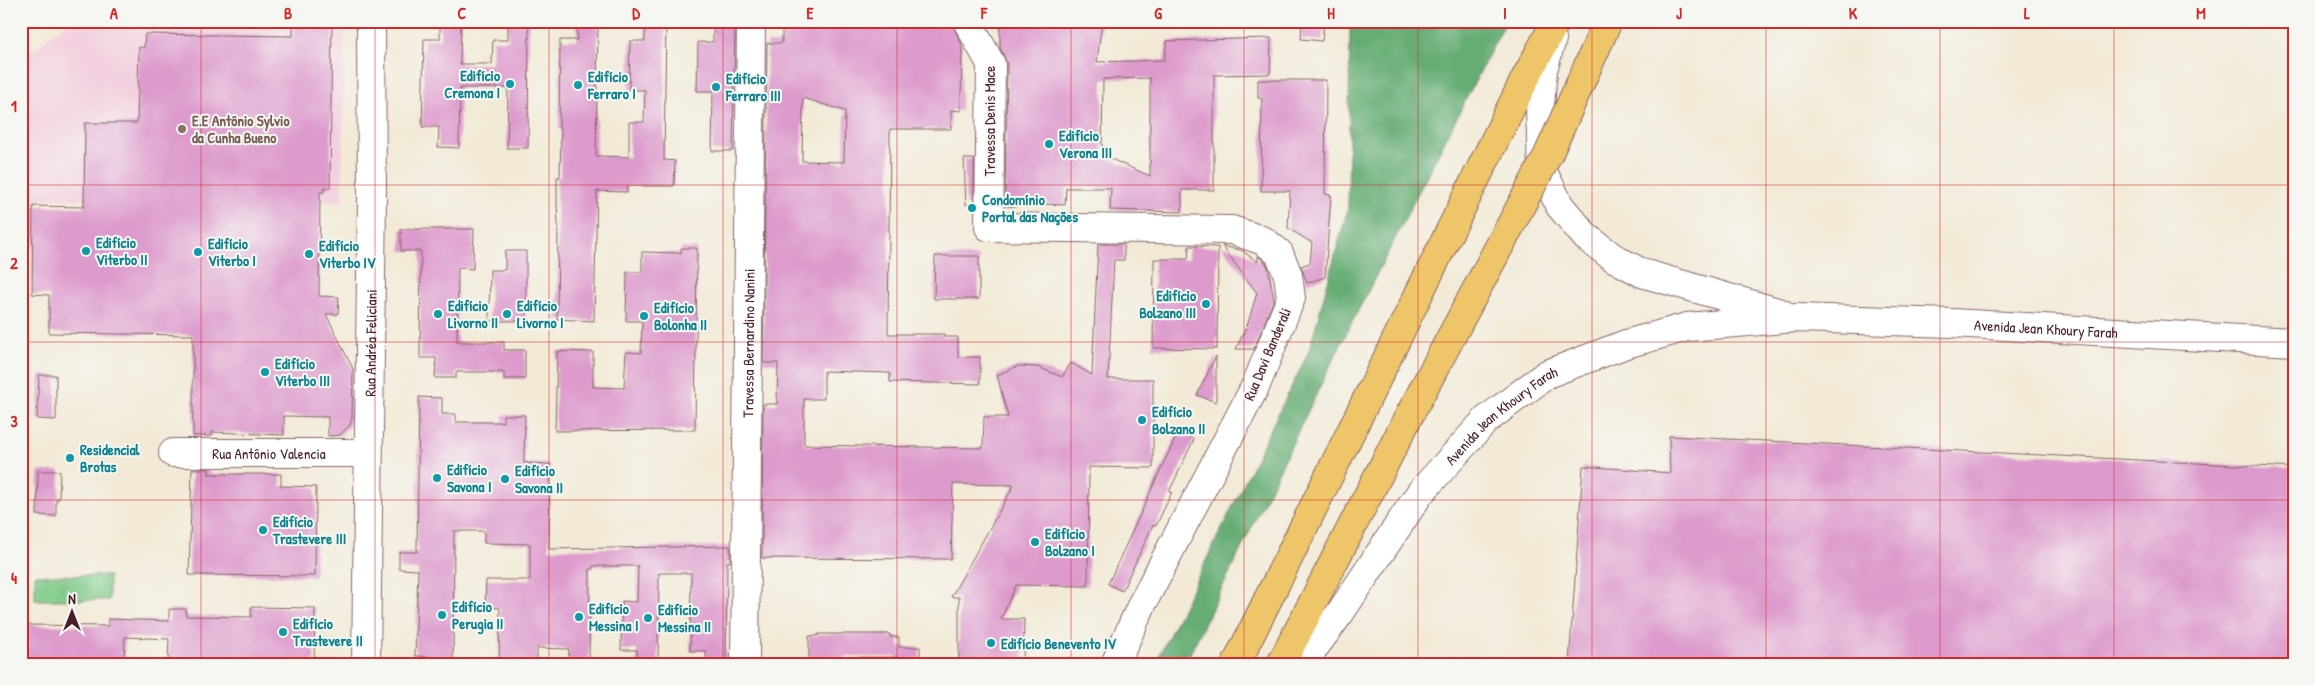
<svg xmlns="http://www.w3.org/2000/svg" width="2315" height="685" viewBox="0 0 2315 685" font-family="'Patrick Hand',sans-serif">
  <rect width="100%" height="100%" fill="#f6f6f2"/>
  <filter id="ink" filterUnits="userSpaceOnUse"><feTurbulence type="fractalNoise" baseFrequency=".02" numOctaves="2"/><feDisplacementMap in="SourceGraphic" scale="10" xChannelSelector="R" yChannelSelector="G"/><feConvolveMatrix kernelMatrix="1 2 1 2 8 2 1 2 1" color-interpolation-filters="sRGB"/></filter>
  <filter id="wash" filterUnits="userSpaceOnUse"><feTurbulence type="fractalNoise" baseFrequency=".0096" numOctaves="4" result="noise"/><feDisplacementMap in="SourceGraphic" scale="20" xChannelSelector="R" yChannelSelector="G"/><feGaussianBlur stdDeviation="1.12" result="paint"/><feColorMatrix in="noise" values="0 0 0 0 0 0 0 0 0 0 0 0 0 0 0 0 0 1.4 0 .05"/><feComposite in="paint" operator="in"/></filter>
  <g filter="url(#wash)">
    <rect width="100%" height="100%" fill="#f2ead7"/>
    <path fill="#f3cfdf" d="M69 21H345L342 202 21 199V60Z"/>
    <path fill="#7dc987" stroke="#647459" d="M35 575 109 576V600H35Z"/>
    <path fill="#66ad74" stroke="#586650" d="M1350 21H1506L1333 360 1185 664H1155L1309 351 1348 208Z"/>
    <g id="blocks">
      <path fill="#dd9acc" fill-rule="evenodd" d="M293 21H332L330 188H324V192H320L319 296 339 297 338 314H326L353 369 352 418 350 425 340 435 328 436V417L284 416V435L212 432V436H193V335L49 333V295L32 294 33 206 84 207 85 123H137L139 47 144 48 145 34 293 36Z
        M440 21H461L460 64H492L493 40H508V21H529L528 148H507L508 88H460L459 148 438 147 439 127H422L424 39H440Z
        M577 21H598L596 156 629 157V122H644L645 90H629L630 41H645V21L666 22 664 160 675 161 674 186H627V192L597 191 594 321 557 319 558 225 557 203V177H560L561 129H559L560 40H577Z
        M812 21H951L962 45 961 111 951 110V129H890L888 334H944V337H958V357H980V384L890 382V373L824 371V399H804V445L983 448 984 417H1008L997 375 1018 366 1038 367 1062 377 1071 363 1092 375 1098 244H1124V260H1114L1108 379H1153V468L1089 467 1088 586 1016 585 1001 619H1024L1023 664H959V597H951L1014 485 953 484 951 559 762 558 763 404H777L778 363H763L767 43H782V23L812 24ZM803 98 845 111 844 162 802 161Z
        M1000 21H1102L1097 62 1164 60 1167 41 1271 38 1270 74 1214 75V190H1182V212L1110 210 1111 188H1066L1065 205 1016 203V207L1005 206 1007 64 1000 47ZM1150 78V176L1102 155 1103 79Z
        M1302 21H1324L1322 41 1301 39Z
        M713 22 735 23 733 151H712L713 91H697L698 42H713Z
        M1258 80H1326L1325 194 1331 195 1325 277 1307 283 1301 266 1310 263 1312 243 1288 228 1290 191H1261L1262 99 1258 98Z
        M964 159H974V205H966Z
        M401 229H474L473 269 458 268 457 342H504V350H525V379H504V372H456V378H435L436 358H420L421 251H401Z
        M1189 246 1218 247 1217 349 1153 348 1154 259H1188Z
        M1222 246 1241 250 1258 262V256L1266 263 1268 268 1274 299 1254 349H1236L1248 323 1257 293Z
        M681 248H697L695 430 555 431 557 351 593 352V387L624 388 626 352 641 353 642 321H626L627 272H642V252L681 253Z
        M505 251H526V321H489L490 270H505Z
        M935 256H979V299H934Z
        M1216 356V402L1197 395Z
        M39 375H56V420L37 419Z
        M419 397 442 398V414H456V422H503V415H525L524 463 550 464 549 549 730 546V562H727L726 664H706V651H690L691 573H659L658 664H637V650H621L622 601 637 602 638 566H593V569H590L589 664H568L569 649 537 648V664H499L500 608 485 607 486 580H530V544L484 543V531H454L453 664H431V657L415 656 418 570 399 569V552H417Z
        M1178 432 1194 439 1169 492H1172L1156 526 1153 525 1122 591 1108 584Z
        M1669 436 2294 468V664H1569L1583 466 1670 473Z
        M192 469H209V474H281V486L316 487 315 576 189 575Z
        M38 471H60L59 499H56V516L37 515Z
        M251 607 315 608 314 664 168 662 169 639 125 637 124 664H26L27 625 108 626V619L169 621V609H186V616L251 617Z
        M818 634H890V637H899V647H920V664H898V657H845V664H813V661H809V636H818Z"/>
    </g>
  </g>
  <g filter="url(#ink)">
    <use href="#blocks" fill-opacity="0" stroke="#856667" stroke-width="1"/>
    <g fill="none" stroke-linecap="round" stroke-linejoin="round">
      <g stroke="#856667" stroke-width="30">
        <g id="minor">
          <path d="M967 21 991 64 989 227 1232 230 1264 241 1279 253 1288 275 1291 298 1256 385 1142 604 1115 664"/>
          <path d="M1552 39 1543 70 1540 107 1542 170 1560 206 1586 237 1614 258 1642 273 1781 313"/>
          <path id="s1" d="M173 453H367"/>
          <path id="s2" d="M366 664 372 198 371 21"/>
          <path id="s3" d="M745 664 751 21"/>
          <path id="s4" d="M1302 664 1340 613 1420 493 1486 420 1547 374 1626 344 1687 327 1797 318 1952 323 2294 342"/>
        </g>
      </g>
      <g stroke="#856667" stroke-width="30">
        <path id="major" d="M1236 664 1526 77 1556 21
          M1281 664 1410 414"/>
      </g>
      <use href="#minor" stroke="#fff" stroke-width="28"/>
      <use href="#major" stroke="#eec569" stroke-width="28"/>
      <g stroke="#856667" stroke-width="30" stroke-linecap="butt">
        <path id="major-bridge" d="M1410 414 1548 155 1608 21"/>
      </g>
      <use href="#major-bridge" stroke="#eec569" stroke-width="28"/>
    </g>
  </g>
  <path fill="none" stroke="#d62828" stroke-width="1" stroke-opacity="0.55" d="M201 21V664M375 21V664M549 21V664M723 21V664M897 21V664M1071 21V664M1244 21V664M1418 21V664M1592 21V664M1766 21V664M1940 21V664M2114 21V664M21 185H2294M21 342H2294M21 500H2294"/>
  <g fill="#0f9aa8" stroke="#f6f6f2" stroke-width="2">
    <circle cx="510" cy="84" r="5"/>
    <circle cx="578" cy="85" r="5"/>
    <circle cx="716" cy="87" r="5"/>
    <circle cx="1049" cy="144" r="5"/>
    <circle cx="972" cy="208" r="5"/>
    <circle cx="86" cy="251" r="5"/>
    <circle cx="198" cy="252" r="5"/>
    <circle cx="309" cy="254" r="5"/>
    <circle cx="1206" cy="304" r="5"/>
    <circle cx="438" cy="314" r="5"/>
    <circle cx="507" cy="314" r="5"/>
    <circle cx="644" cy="316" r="5"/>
    <circle cx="265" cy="372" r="5"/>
    <circle cx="1142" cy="420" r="5"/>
    <circle cx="70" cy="458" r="5"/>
    <circle cx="437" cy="478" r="5"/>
    <circle cx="505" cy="479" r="5"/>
    <circle cx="263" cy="530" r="5"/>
    <circle cx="1035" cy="542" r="5"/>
    <circle cx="442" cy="615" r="5"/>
    <circle cx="579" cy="617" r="5"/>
    <circle cx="648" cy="618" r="5"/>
    <circle cx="283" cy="632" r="5"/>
    <circle cx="991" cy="643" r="5"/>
  </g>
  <circle fill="#8d6e63" stroke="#f6f6f2" stroke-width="2" cx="182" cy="129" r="5"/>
  <g text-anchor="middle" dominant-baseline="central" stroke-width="4" stroke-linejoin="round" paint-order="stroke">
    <g font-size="15" font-weight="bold" fill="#0d838f" stroke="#f6f6f2" text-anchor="start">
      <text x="500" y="75" text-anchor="end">Edifício<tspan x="500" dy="17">Cremona I</tspan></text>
      <text x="588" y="76">Edifício<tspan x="588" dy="17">Ferraro I</tspan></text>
      <text x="726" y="78">Edifício<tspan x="726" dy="17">Ferraro III</tspan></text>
      <text x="1059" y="135">Edifício<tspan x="1059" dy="17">Verona III</tspan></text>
      <text x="982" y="199">Condomínio<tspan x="982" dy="17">Portal das Nações</tspan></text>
      <text x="96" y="242">Edifício<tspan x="96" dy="17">Viterbo II</tspan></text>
      <text x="208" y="243">Edifício<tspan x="208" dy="17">Viterbo I</tspan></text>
      <text x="319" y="245">Edifício<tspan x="319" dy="17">Viterbo IV</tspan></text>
      <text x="1196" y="295" text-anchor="end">Edifício<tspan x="1196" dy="17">Bolzano III</tspan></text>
      <text x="448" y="305">Edifício<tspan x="448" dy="17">Livorno II</tspan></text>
      <text x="517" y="305">Edifício<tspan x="517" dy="17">Livorno I</tspan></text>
      <text x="654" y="307">Edifício<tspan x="654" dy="17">Bolonha II</tspan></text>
      <text x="275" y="363">Edifício<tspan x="275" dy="17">Viterbo III</tspan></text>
      <text x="1152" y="411">Edifício<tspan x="1152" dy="17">Bolzano II</tspan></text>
      <text x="80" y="449">Residencial<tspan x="80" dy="17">Brotas</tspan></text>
      <text x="447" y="469">Edifício<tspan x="447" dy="17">Savona I</tspan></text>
      <text x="515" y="470">Edifício<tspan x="515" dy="17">Savona II</tspan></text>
      <text x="273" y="521">Edifício<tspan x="273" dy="17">Trastevere III</tspan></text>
      <text x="1045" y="533">Edifício<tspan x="1045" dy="17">Bolzano I</tspan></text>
      <text x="452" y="606">Edifício<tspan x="452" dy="17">Perugia II</tspan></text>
      <text x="589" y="608">Edifício<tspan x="589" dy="17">Messina I</tspan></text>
      <text x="658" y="609">Edifício<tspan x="658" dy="17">Messina II</tspan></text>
      <text x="293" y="623">Edifício<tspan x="293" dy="17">Trastevere II</tspan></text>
      <text x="1001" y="643">Edifício Benevento IV</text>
    </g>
    <g font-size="15" font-weight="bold" fill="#785e54" stroke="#f6f6f2" text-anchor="start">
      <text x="192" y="120">E.E Antônio Sylvio<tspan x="192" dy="17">da Cunha Bueno</tspan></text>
    </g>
    <g font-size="15" fill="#4a1f2b" stroke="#f6f6f2">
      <text transform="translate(989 121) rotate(-90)">Travessa Denis Mace</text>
      <text stroke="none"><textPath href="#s4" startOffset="890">Avenida Jean Khoury Farah</textPath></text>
      <text stroke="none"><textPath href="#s2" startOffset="321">Rua Andréa Feliciani</textPath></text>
      <text stroke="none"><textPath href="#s3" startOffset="321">Travessa Bernardino Nanini</textPath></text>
      <text transform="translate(1267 354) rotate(-67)">Rua Davi Banderali</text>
      <text stroke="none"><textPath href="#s4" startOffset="321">Avenida Jean Khoury Farah</textPath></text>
      <text stroke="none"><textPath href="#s1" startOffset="96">Rua Antônio Valencia</textPath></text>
    </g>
  </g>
  <rect width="2315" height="685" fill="none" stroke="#f6f6f2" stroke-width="55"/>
  <g transform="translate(72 612)" stroke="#f6f6f2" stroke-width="4" paint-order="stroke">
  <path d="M0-4L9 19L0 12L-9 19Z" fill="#4a1f2b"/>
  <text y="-8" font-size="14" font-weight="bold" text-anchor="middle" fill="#4a1f2b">N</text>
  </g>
  <rect x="28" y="28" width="2260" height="630" fill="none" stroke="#d62828" stroke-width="2"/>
  <g font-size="16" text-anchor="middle" font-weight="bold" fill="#d62828">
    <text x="114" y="19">A</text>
    <text x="288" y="19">B</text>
    <text x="462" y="19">C</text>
    <text x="636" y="19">D</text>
    <text x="810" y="19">E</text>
    <text x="984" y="19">F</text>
    <text x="1158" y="19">G</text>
    <text x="1331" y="19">H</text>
    <text x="1505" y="19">I</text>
    <text x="1679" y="19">J</text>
    <text x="1853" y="19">K</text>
    <text x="2027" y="19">L</text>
    <text x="2201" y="19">M</text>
    <text x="14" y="112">1</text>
    <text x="14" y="269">2</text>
    <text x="14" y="427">3</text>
    <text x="14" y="584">4</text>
  </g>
</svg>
